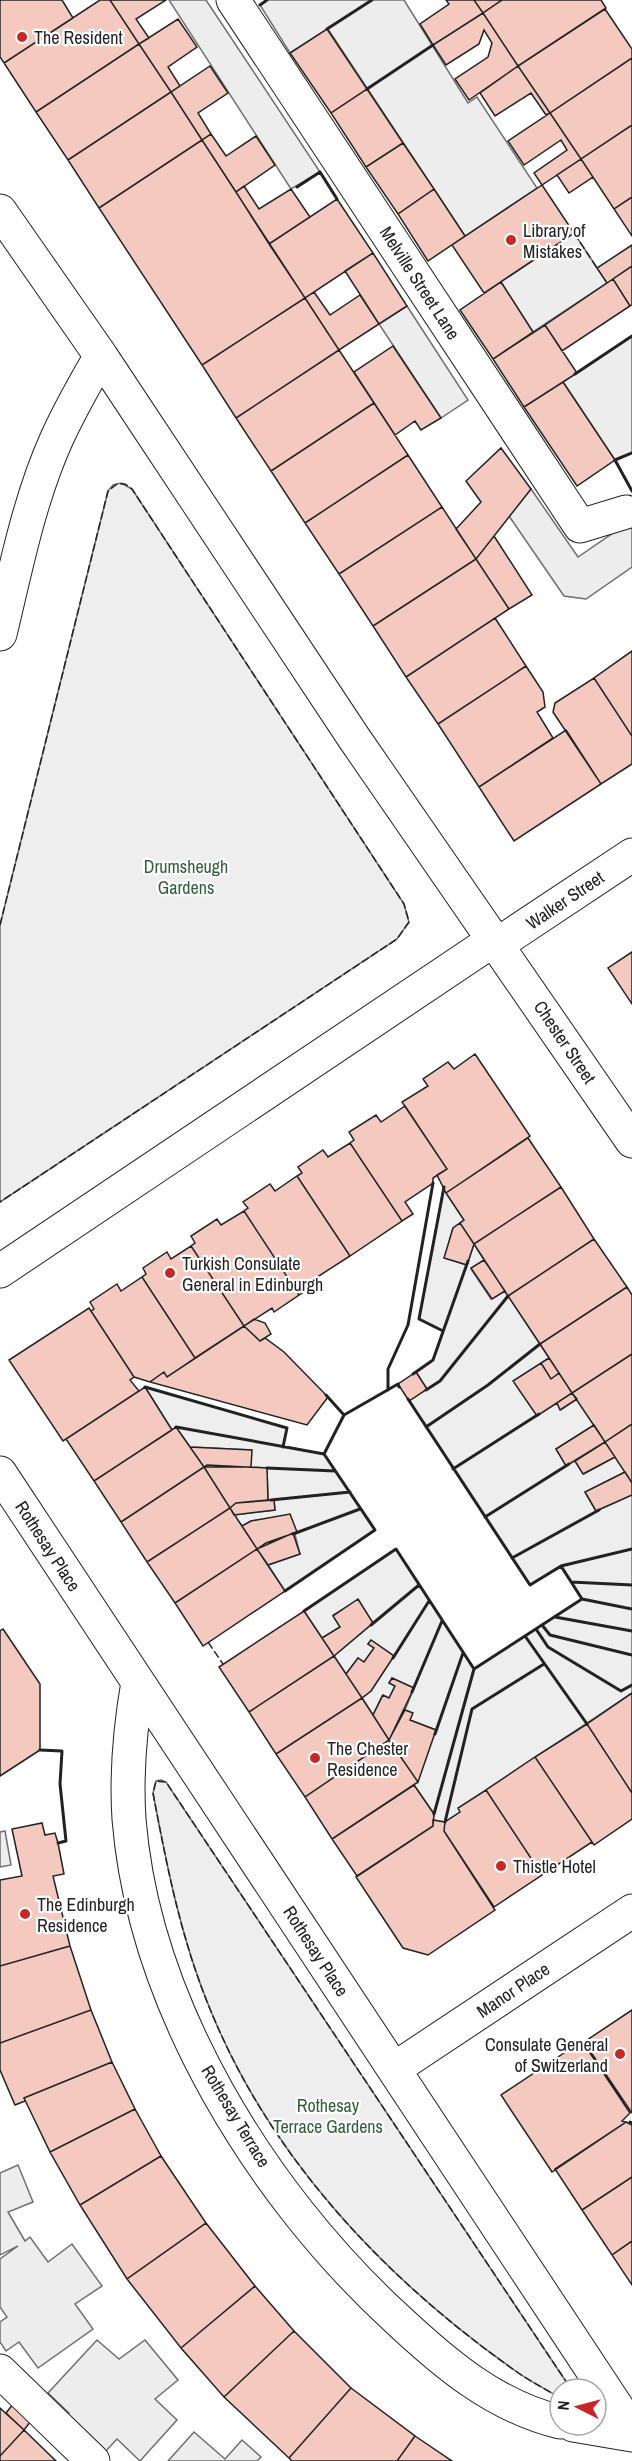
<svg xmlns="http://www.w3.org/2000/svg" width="632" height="2461" viewBox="0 0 632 2461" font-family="'Archivo Narrow',sans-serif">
  <rect width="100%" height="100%" fill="#fff"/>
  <path fill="#eee" stroke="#6f6f6f" stroke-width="1.5" d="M121 483 132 489 404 904 409 922 397 939 0 1202V925L108 491 113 485Z
    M444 1185 446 1193 464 1220 453 1228 445 1258 467 1265 474 1244 484 1260 471 1269 491 1299 505 1291 549 1358 514 1381 537 1415 557 1403 561 1410 577 1399 594 1425 556 1449 566 1465 575 1461 584 1474 615 1457 625 1472 585 1492 596 1511 632 1495V1693L459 1808 460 1812 445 1822 433 1820 434 1814 414 1785 436 1730 410 1720 412 1713 405 1710 414 1688 392 1678 389 1683 395 1686 389 1698 382 1696 373 1715 362 1698 371 1691 394 1656 371 1640 368 1644 374 1648 364 1662 358 1658 346 1674 334 1656 373 1623 358 1600 333 1615 340 1627 322 1638 304 1611 396 1549 474 1669 582 1599 561 1567 530 1585 409 1401 427 1389 416 1372 433 1360 443 1331 419 1319Z
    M145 1387 287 1428 283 1446 324 1454 375 1530 285 1591 268 1565 300 1554 290 1515 251 1521 242 1526 234 1515 275 1510 274 1500H268L267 1468 251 1467V1450L190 1447 176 1427 172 1430Z
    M161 1780 166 1782 569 2386 571 2389H560V2398C546 2389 531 2382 517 2372 386 2280 271 2159 210 2009 181 1939 167 1867 153 1793L156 1781Z"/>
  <path fill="#ededed" stroke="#6f6f6f" stroke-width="1.5" d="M169 0H206L320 172 291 189Z
    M267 0H404L468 103 477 97 537 188 465 236 328 29 290 53 260 5Z
    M574 233 607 283 533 332 501 282Z
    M407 306 468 400 441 418 379 324Z
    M632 336V453L615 460 563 382Z
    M531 489 578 557 632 520V567L586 599 564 596 509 516Z
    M5 1831 11 1865 0 1867V1832Z
    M18 2165 33 2202 8 2212 25 2241 30 2237 48 2262 72 2244 102 2286 75 2304 93 2329 38 2368 19 2342 6 2351 0 2342V2322L7 2317 0 2307V2259L18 2246 0 2255V2173Z
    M97 2340 119 2359 145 2340 178 2380 155 2399 177 2420 140 2461 117 2439 104 2453 65 2418 69 2413 48 2393Z
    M194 2432 225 2459 242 2440 261 2457 257 2461H168Z"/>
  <path fill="#f3c9c0" stroke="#222" stroke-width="1.5" d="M0 0H62L73 18 4 63 0 57Z
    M100 0H110L139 44 36 112 4 63Z
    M110 0H166L136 19 149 38 139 44Z
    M446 0H474L483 13 433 45 420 24 449 4Z
    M474 0H502L483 13Z
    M502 0H601L606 8 518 66 483 13Z
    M605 9 632 49V58L550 113 518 66Z
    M483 13 518 66 469 100 455 79 488 57 492 43 484 30 479 44 446 65 433 45Z
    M178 19 197 47 168 67 180 86 171 92 139 44Z
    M327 29 367 89 331 113 290 53Z
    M139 44 171 92 68 160 36 112Z
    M632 58V125L581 159 550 113Z
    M210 66 228 93 198 113 211 134 202 140 171 92Z
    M518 66 550 113 546 115 531 93 495 116 480 93Z
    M367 89 403 143 366 167 331 113Z
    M171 92 202 140 99 208 68 160Z
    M550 113 581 159 542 185 534 173 567 150 561 140 524 165 508 141Z
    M632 125V197L614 209 581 159Z
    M211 134 226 156 256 136 275 165 236 192 202 140Z
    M202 140 305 298 202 365 99 208Z
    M403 143 434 189 398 214 366 167Z
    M581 159 593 177 569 193 557 175Z
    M542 185 574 233 484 293 452 245Z
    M244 186 259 209 291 189 310 217 269 244 236 192Z
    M434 189 465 236 428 261 398 214Z
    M632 197V236L614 209Z
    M337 199 373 253 305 298 269 244Z
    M632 245V266L607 283 597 268Z
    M373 253 407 306 379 324 345 271Z
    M632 266V305L630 306 613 279Z
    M613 279 630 306 562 351 545 325Z
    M501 282 533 332 493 359 460 310Z
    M314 292 330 315 360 295 379 324 339 350 305 298Z
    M305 298 339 350 236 418 202 365Z
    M545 325 577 373 524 407 493 359Z
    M393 346 441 418 421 430 415 421 395 435 354 372Z
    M339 350 374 403 271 471 236 418Z
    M563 382 615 460 577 486 524 407Z
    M374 403 408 455 305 523 271 471Z
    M501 448 531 489 476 559 456 529 481 502 466 481Z
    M408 455 442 507 339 574 305 523Z
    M442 507 476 559 373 626 339 574Z
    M494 536 532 595 509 609 476 559Z
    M476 559 509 609 406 677 373 626Z
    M495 618 526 666 438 724 406 677Z
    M632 651V736L594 678Z
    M526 666 543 692 545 707 537 712 553 738 479 787 438 724Z
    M594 678 632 736V764L601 784 553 712 555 703Z
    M566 730 601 784 514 841 479 787Z
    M632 952V1004L608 968Z
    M475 1054 530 1136 446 1193 437 1175 447 1169 402 1102 428 1086 423 1079 448 1062 454 1069Z
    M405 1106 447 1169 433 1178V1183L405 1202 413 1214 402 1221 350 1143 354 1140 349 1132 376 1115 381 1122Z
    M528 1138 561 1187 474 1244 460 1223 464 1220 446 1193Z
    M350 1143 402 1221 350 1256 297 1176 302 1173 298 1167 323 1150 328 1157Z
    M297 1176 350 1256 311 1281 314 1286 299 1295 244 1211 248 1208 243 1202 270 1184 275 1191Z
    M561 1187 594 1239 508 1296 474 1244Z
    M244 1211 299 1295 274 1312 272 1308 244 1326 191 1246 195 1243 191 1236 217 1219 221 1225Z
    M460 1223 474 1244 467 1265 444 1258 453 1228Z
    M594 1239 627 1287 540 1344 508 1296Z
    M191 1246 244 1326 195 1358 142 1277 146 1274 143 1268 167 1252 171 1259Z
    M484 1260 505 1291 492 1299 471 1268Z
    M142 1277 195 1358 167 1377 164 1372 150 1382 134 1377 91 1311 94 1309 90 1302 117 1284 121 1291Z
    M627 1287 632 1295V1354L572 1393 540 1344Z
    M89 1308 134 1377 130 1380 139 1391 63 1441 9 1360Z
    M254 1319 265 1323 271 1334 260 1341 244 1326Z
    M244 1326 260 1341 265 1338 284 1352 328 1397 307 1425 150 1382 164 1372 167 1377Z
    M632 1354V1424L605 1442 572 1393Z
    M549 1358 559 1373 551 1379 541 1363Z
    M541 1363 551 1379 559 1373 572 1393 537 1416 513 1381Z
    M416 1372 427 1389 409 1401 398 1384Z
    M145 1387 172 1430 94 1481 66 1439Z
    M572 1393 577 1399 560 1410 557 1403Z
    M632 1424V1483L605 1442Z
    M594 1425 605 1442 566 1466 556 1449Z
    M176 1427 204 1467 121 1522 94 1481Z
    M605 1442 615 1457 583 1474 575 1461Z
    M190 1447 252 1450 251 1467H204Z
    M207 1465 267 1468 268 1500 236 1503 230 1508 204 1467Z
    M204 1467 230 1508 147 1562 121 1522Z
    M625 1472 632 1483V1495L596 1511 585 1492Z
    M274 1500 275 1510 234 1515 230 1508 236 1503Z
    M230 1508 257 1549 175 1603 147 1562Z
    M290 1514 297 1532 266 1543 257 1549 242 1526 251 1521Z
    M293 1533 300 1554 268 1565 257 1549Z
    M257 1549 285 1591 203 1646 175 1603Z
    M358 1599 373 1623 334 1656 322 1638 340 1627 333 1616Z
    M304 1611 334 1656 249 1712 219 1667Z
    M3 1629 40 1684V1750L0 1776V1631Z
    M371 1640 394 1656 371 1691 362 1698 346 1674 358 1658 364 1662 374 1648 368 1644Z
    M334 1656 362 1698 276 1754 249 1712Z
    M392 1678 414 1688 389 1740 373 1715 383 1695 389 1698 395 1686 389 1683Z
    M632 1693V1793L587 1724Z
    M362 1698 389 1740 305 1797 276 1754Z
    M405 1710 413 1713 410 1720 436 1730 418 1782 389 1740Z
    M587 1724 632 1793V1819L594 1845 535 1757Z
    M389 1740 418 1782 332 1839 305 1797Z
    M535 1757 592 1842 542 1875 486 1790Z
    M414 1785 434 1814 433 1826 357 1876 332 1839Z
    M486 1790 542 1875 494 1907 444 1831 445 1822 460 1812 458 1808Z
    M433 1820 445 1822 444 1831 495 1910 428 1955 403 1948 356 1877 433 1826Z
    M42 1823 45 1835 55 1833 58 1843 64 1874 53 1876 70 1946 0 1966V1880L22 1876 12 1829Z
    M70 1946 91 2010 0 2043V1966Z
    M91 2010 112 2062 24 2098 25 2101 15 2105 0 2070V2043Z
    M632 2010V2113L584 2042Z
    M582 2041 630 2113 622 2121 626 2122 552 2172 501 2095Z
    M112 2062 135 2109 50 2152 24 2098Z
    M135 2109 161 2156 80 2205 50 2152Z
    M626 2122 632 2125V2177L582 2210 555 2169Z
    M161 2156 206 2223 127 2279 80 2205Z
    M632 2177V2241L612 2255 582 2210Z
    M206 2223 255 2286 181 2348 127 2279Z
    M632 2241V2285L612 2255Z
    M255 2286 294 2331 224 2397 181 2348Z
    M294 2331 351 2388 289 2458 224 2397Z
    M351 2388 415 2436 397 2461H292L289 2458Z
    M13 2404 31 2421 24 2430 6 2413Z
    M0 2408 24 2430 0 2456Z
    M24 2430 56 2461H0V2456Z
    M415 2436 452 2461H397Z"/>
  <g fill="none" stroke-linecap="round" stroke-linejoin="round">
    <g stroke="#222" stroke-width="35">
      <path id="minor" d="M233 0 580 526 626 512
        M0 211 101 356 354 738 632 1141
        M0 634C16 568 29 500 57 438 70 410 85 383 101 356
        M498 944 632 855
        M0 1271 495 939
        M0 1473 632 2430
        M138 1682C130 1728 126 1773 129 1819 144 2005 261 2194 396 2318 444 2363 494 2406 560 2422
        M394 2069 632 1911
        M0 2371 93 2461
        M573 2425 632 2435"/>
    </g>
    <use href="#minor" stroke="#fff" stroke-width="33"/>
    <path stroke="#222" stroke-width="1.5" stroke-dasharray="8 3" stroke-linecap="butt" d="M574 233 597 268
      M0 925 108 491 117 484H125L132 489 404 904 409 922 397 939 0 1202
      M208 1642 223 1664
      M560 2398C546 2389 531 2382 517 2372 386 2280 271 2159 210 2009 181 1939 167 1867 153 1793L156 1781 166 1782 571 2389"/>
    <path stroke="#222" stroke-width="3" d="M260 5 267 0
      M327 29 372 0
      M367 89 433 45
      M297 187 320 172 337 199
      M575 374 632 336
      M632 453 615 460 632 491
      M443 1331 419 1319 444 1187
      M413 1374 433 1360 468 1261
      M145 1387 287 1428 283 1447
      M388 1390V1369L408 1325 433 1183
      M426 1390 440 1381 508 1296
      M326 1395 344 1415
      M176 1427 324 1454
      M426 1427 488 1385 540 1344
      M267 1468 335 1471
      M453 1469 539 1414
      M271 1500 350 1492
      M485 1517 569 1464
      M293 1534 360 1509
      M512 1558 599 1510
      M561 1566 632 1549
      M571 1582 632 1585
      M285 1591 375 1530 324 1454 344 1415 398 1384 399 1387
      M582 1599 632 1609
      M304 1611 396 1549 474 1669 582 1599 561 1566 530 1585 408 1399
      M555 1617 632 1631
      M371 1625 419 1585
      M542 1625 550 1635 632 1655
      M536 1629 548 1647 621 1691 632 1685
      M525 1636 587 1724
      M393 1658 429 1601
      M412 1692 442 1621
      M435 1734 463 1653
      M40 1750 62 1751 60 1784 66 1841 58 1843
      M434 1814 474 1669
      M445 1822 472 1709 544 1664
      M630 2122 632 2123"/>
  </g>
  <g fill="#c62828" stroke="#fff" stroke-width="2">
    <circle cx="22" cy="37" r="6"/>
    <circle cx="511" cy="240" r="6"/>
    <circle cx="170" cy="1273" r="6"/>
    <circle cx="315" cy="1758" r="6"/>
    <circle cx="501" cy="1866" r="6"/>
    <circle cx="25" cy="1914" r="6"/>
    <circle cx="620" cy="2054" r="6"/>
  </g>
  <g text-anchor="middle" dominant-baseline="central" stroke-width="4.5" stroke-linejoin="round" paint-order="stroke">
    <g font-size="18" fill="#222" stroke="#fff" text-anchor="start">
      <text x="34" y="37">The Resident</text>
      <text x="523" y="230">Library of<tspan x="523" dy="21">Mistakes</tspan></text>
      <text x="182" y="1263">Turkish Consulate<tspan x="182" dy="21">General in Edinburgh</tspan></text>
      <text x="327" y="1748">The Chester<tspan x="327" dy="21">Residence</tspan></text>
      <text x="513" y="1866">Thistle Hotel</text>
      <text x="37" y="1904">The Edinburgh<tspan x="37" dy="21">Residence</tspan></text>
      <text x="608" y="2044" text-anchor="end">Consulate General<tspan x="608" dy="21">of Switzerland</tspan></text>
    </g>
    <g font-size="18" fill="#222" stroke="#fff">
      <text transform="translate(420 283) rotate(57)">Melville Street Lane</text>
      <text transform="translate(565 900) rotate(-34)">Walker Street</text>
      <text transform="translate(565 1042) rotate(56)">Chester Street</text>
      <text transform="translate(48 1546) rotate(57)">Rothesay Place</text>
      <text transform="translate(316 1951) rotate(57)">Rothesay Place</text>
      <text transform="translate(513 1990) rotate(-34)">Manor Place</text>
      <text transform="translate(236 2116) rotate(59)">Rothesay Terrace</text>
    </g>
    <g font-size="18" fill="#2f5e38" stroke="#fff">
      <text x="186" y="866">Drumsheugh<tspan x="186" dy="21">Gardens</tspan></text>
      <text x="328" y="2105">Rothesay<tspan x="328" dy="21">Terrace Gardens</tspan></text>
    </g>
  </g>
  <g transform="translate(578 2407) rotate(276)"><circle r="28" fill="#ffffff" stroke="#a7a7a7" stroke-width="1.5"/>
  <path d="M0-4.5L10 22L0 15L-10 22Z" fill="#c62828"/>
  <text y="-9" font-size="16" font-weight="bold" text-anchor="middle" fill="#222222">N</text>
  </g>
</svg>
